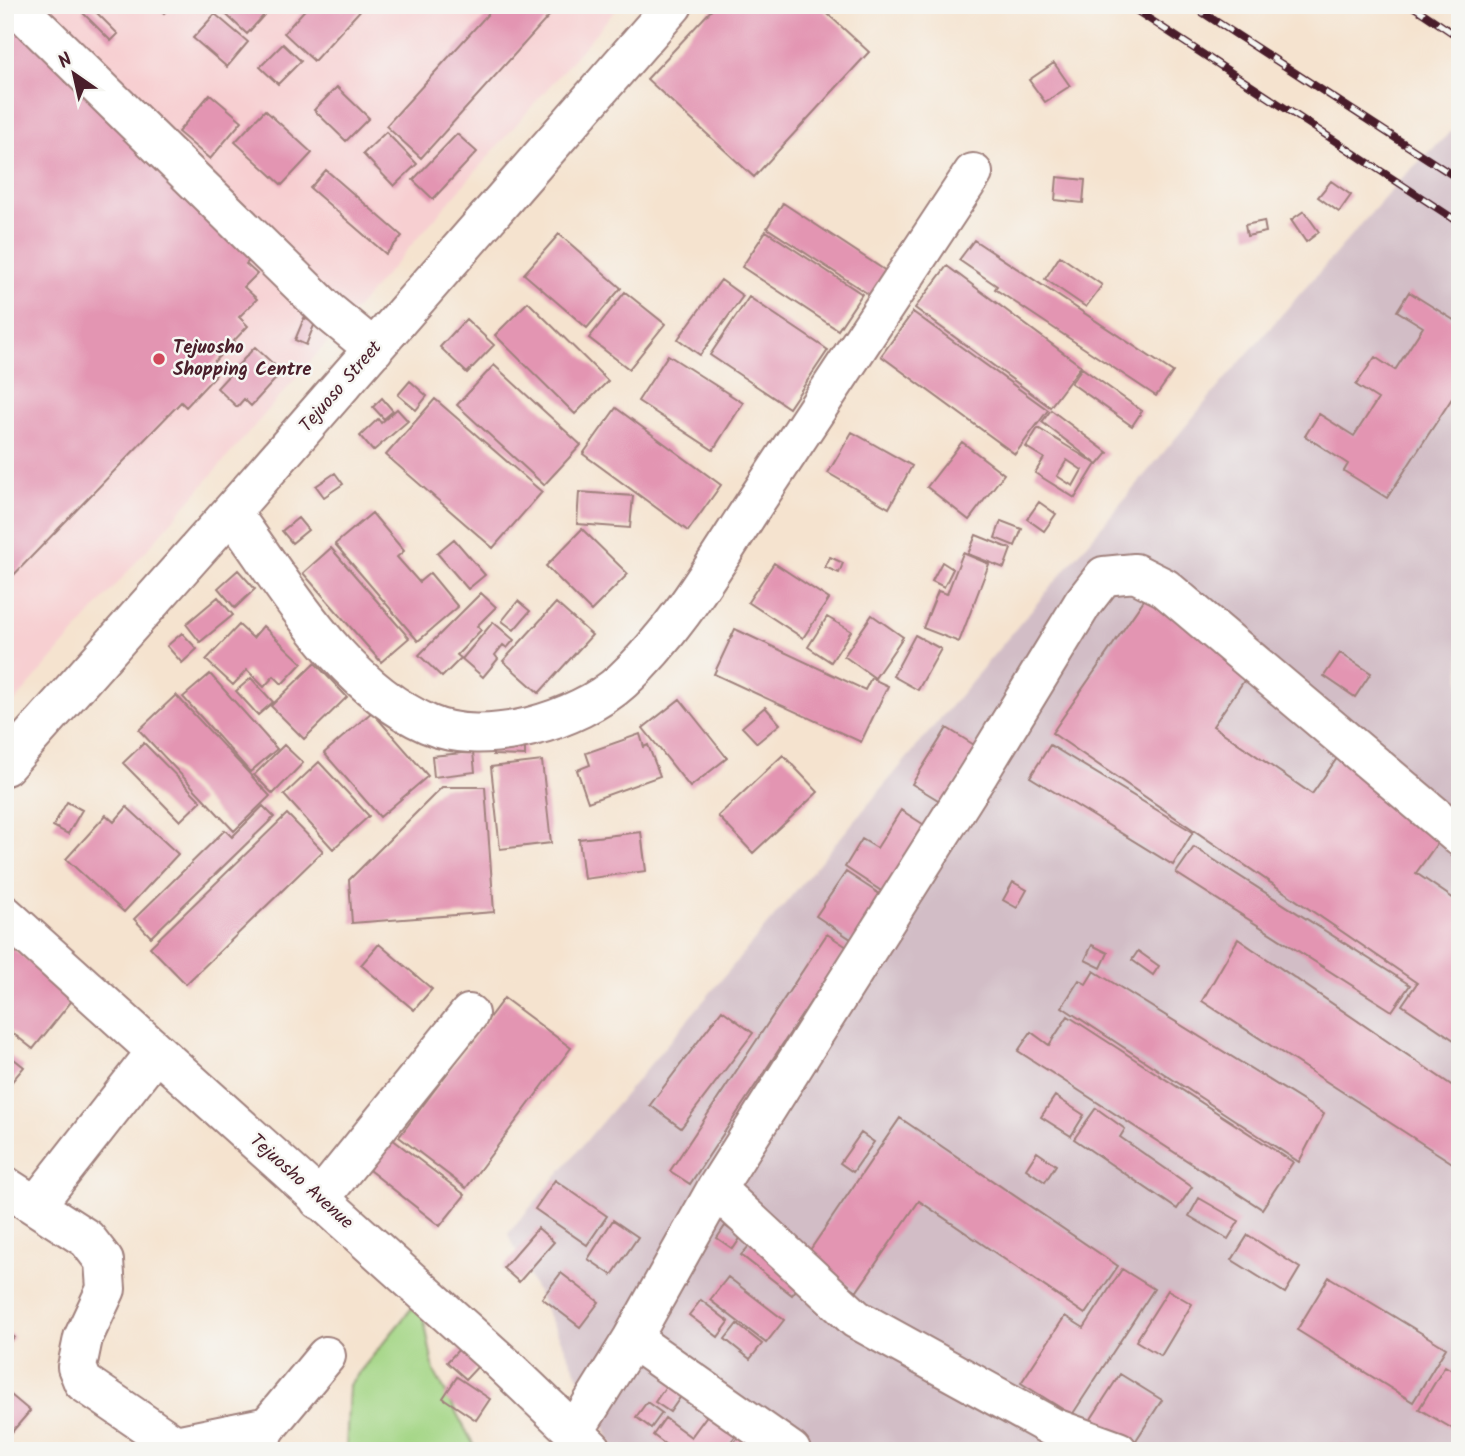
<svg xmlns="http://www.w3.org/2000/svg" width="1465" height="1456" viewBox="0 0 1465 1456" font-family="Kalam,sans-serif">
  <rect width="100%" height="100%" fill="#f6f6f2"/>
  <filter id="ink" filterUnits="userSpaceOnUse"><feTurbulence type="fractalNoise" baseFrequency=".0143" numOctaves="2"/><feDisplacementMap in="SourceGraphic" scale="14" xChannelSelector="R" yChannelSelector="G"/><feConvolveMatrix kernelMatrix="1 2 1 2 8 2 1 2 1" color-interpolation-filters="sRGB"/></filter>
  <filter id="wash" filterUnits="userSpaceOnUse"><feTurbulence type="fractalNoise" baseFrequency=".00686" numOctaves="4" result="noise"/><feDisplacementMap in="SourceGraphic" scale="28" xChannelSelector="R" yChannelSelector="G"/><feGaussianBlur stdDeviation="1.57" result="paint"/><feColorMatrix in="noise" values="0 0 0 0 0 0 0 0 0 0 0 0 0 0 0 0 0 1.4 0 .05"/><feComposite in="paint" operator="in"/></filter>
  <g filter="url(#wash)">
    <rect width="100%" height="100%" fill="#f5e3cf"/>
    <path fill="#f7cfd1" d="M5 5H620L5 713Z"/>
    <path fill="#d2bdc6" d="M1460 123V1451H616L508 1234 1226 378 1402 178Z"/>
    <path fill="#a4d686" stroke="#777a58" stroke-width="2" d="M420 1298 434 1371 477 1451H346L349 1385Z"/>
    <g id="blocks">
      <path fill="#e395b2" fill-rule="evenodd" d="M89 5 118 34 111 41 82 12Z
        M156 5H172L164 13Z
        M216 5H273L247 34Z
        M309 5H365L314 61 284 33Z
        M496 5H559L421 158 386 126Z
        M716 5H818L869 52 754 177 647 79Z
        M5 14 255 254 246 264 257 274 244 287 257 299 239 317 248 326 208 368 216 375 186 407 181 402 5 584Z
        M215 14 248 42 227 67 193 38Z
        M283 44 301 61 278 84 260 67Z
        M1054 63 1070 86 1045 102 1029 80Z
        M337 87 369 118 346 141 314 110Z
        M210 94 242 121 210 159 178 132Z
        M265 110 312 153 282 185 235 142Z
        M386 132 417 164 394 186 363 154Z
        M457 134 477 152 433 199 413 180Z
        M326 170 402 236 386 254 310 188Z
        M1057 177 1085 180 1083 203 1055 200Z
        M1331 181 1351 195 1339 212 1318 197Z
        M783 203 889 273 873 297 767 228Z
        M1304 211 1319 232 1306 242 1291 220Z
        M1264 221 1266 232 1247 236 1245 225Z
        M766 231 862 294 838 330 742 267Z
        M559 234 621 288 587 328 524 274Z
        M974 240 1173 372 1156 396 995 289 997 286 959 260Z
        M1060 256 1102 285 1086 307 1045 279Z
        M947 266 1081 366 1050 407 915 308Z
        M721 280 743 296 700 355 678 339Z
        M625 292 665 324 629 369 589 338Z
        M1409 292 1460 324V386L1387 498 1344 471 1348 464 1305 436 1319 414 1354 436 1378 399 1356 385 1375 357 1395 370 1423 327 1397 311Z
        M749 297 828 350 789 408 710 355Z
        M528 302 608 381 575 414 495 335Z
        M913 312 1048 410 1015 454 881 356Z
        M304 318 315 323 306 345 295 340Z
        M466 319 494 345 467 373 440 347Z
        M255 347 282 372 251 406 244 399 237 407 217 388Z
        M668 355 743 403 713 450 638 401Z
        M494 365 581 445 544 485 457 405Z
        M1082 368 1142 411 1132 426 1071 383Z
        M410 381 427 396 416 410 398 395Z
        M382 398 393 411 384 419 373 407Z
        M435 399 542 492 493 548 386 455Z
        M616 408 721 485 688 531 583 454Z
        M397 409 408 421 373 451 360 436 378 419 381 423Z
        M1051 410 1108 453 1098 465 1042 422Z
        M1038 428 1096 464 1075 498 1035 473 1044 458 1026 447ZM1067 460 1082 470 1073 486 1057 476Z
        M852 432 912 466 889 508 828 473Z
        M962 442 1004 474 969 520 927 487Z
        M335 473 343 484 324 497 316 486Z
        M579 492 633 496 630 528 577 524Z
        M1039 502 1056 514 1044 531 1027 519Z
        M372 513 404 551 397 557 419 582 430 573 458 607 418 641 335 544Z
        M298 518 308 530 292 543 282 531Z
        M1001 521 1022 529 1015 546 995 538Z
        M582 529 628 574 591 611 546 566Z
        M976 535 1011 549 1004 568 968 554Z
        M454 539 485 575 468 589 437 553Z
        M331 548 409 638 381 662 303 573Z
        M963 553 989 564 959 642 923 628 938 591 947 594Z
        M830 557 843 563 839 573 825 567Z
        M942 562 953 569 944 587 932 581Z
        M774 563 829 599 803 638 748 602Z
        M238 570 255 589 235 608 218 588Z
        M481 593 496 607 477 626 481 630 457 655 461 658 442 677 419 655Z
        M218 597 233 615 200 642 186 624Z
        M1146 597 1252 669 1213 726 1312 794 1340 754 1448 828 1416 873 1460 903V1044L1402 1005 1417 983 1052 733Z
        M518 601 530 611 514 630 502 621Z
        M556 603 592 635 539 693 503 661Z
        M872 615 903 637 875 678 844 656Z
        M827 617 851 631 831 662 808 647Z
        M493 622 514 640 507 648 503 645 495 655 498 659 483 677 462 659Z
        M239 625 253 638 263 626 302 663 282 684 274 676 264 687 247 670 233 685 206 660Z
        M735 629 865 690 871 678 888 686 861 742 714 674Z
        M182 633 197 649 182 663 167 646Z
        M915 635 941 649 918 690 893 676Z
        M1340 653 1371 673 1355 697 1324 676Z
        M315 663 347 697 304 739 271 706Z
        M210 674 277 749 250 772 183 697Z
        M251 678 273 702 258 715 236 691Z
        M176 695 270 796 234 831 139 730Z
        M680 699 727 758 690 787 643 728Z
        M765 707 780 724 757 743 742 727Z
        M372 712 428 776 380 817 324 753Z
        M947 728 979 748 943 803 912 784Z
        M640 734 644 747 648 745 660 776 588 802 577 770 590 765 586 753Z
        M494 742 525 743V756L493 755Z
        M144 743 201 801 180 821 123 763Z
        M284 745 303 763 273 794 254 775Z
        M1050 745 1193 832 1173 865 1030 777Z
        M473 752 475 772 434 777 432 756Z
        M783 755 818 792 753 853 718 816Z
        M542 761 551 843 500 849 491 767Z
        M319 762 369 816 333 849 284 795Z
        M442 787H485L494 912 352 923 349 880Z
        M67 802 82 810 68 834 53 826Z
        M263 806 274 817 151 937 134 919 225 830 232 837Z
        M127 807 178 854 124 912 66 859 106 815 114 822Z
        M901 810 929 828 886 894 845 867 862 839 877 848Z
        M287 814 323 851 186 984 150 947Z
        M641 832 646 871 584 879 579 839Z
        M1194 847 1410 985 1392 1011 1176 873Z
        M846 872 884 897 854 941 816 916Z
        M1013 882 1027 890 1017 908 1003 900Z
        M827 934 847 947 690 1184 670 1171Z
        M1238 939 1460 1091V1168L1202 1001Z
        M5 942 75 997 33 1049 5 1027Z
        M379 944 432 989 414 1010 361 965Z
        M1092 945 1108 953 1101 968 1085 960Z
        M1138 951 1159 966 1153 975 1132 960Z
        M1094 971 1324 1114 1299 1162 1062 1007 1079 980 1086 984Z
        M504 998 571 1048 466 1188 399 1137Z
        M722 1010 753 1033 681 1128 650 1105Z
        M1068 1016 1293 1162 1262 1209 1018 1051 1031 1032 1049 1045Z
        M5 1052 24 1067 5 1090Z
        M1055 1096 1084 1115 1071 1136 1041 1117Z
        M1096 1108 1125 1129 1120 1137 1192 1187 1177 1209 1074 1139Z
        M900 1118 1118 1266 1085 1314 919 1201 857 1291 806 1256Z
        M861 1133 874 1142 853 1172 840 1163Z
        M392 1139 465 1195 440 1226 369 1170Z
        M1037 1152 1056 1165 1045 1182 1026 1169Z
        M555 1180 607 1216 587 1245 535 1209Z
        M1199 1198 1239 1221 1228 1239 1189 1216Z
        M613 1220 638 1237 612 1275 588 1259Z
        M725 1226 741 1237 733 1249 717 1238Z
        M538 1228 554 1242 519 1282 503 1268Z
        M1248 1235 1300 1268 1285 1293 1232 1260Z
        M756 1238 806 1277 792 1295 741 1255Z
        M1122 1269 1154 1289 1072 1415 1021 1383 1065 1316 1084 1328Z
        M561 1273 599 1302 580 1327 542 1298Z
        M728 1277 784 1320 766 1343 710 1300Z
        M1329 1277 1446 1348 1413 1402 1297 1330Z
        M1168 1290 1192 1304 1161 1356 1136 1341Z
        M701 1300 729 1322 718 1337 689 1315Z
        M737 1324 762 1344 750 1359 725 1339Z
        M5 1330 14 1337 5 1348Z
        M462 1346 481 1363 466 1379 447 1362Z
        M1445 1366 1460 1375V1433L1419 1409Z
        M1120 1374 1162 1400 1133 1445 1091 1419Z
        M457 1377 490 1399 476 1420 443 1398Z
        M671 1379 686 1389 670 1412 655 1402Z
        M5 1390 30 1411 5 1440Z
        M647 1402 662 1413 651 1428 636 1417Z
        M714 1406 742 1427 724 1451H674L653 1435 665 1418 691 1437Z
        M744 1429 773 1451 729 1449Z
        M1341 1443 1359 1451H1337Z"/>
    </g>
  </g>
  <g filter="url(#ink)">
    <use href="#blocks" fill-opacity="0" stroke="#a0817d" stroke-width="2"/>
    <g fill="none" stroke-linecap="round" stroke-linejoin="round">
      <g stroke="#a0817d" stroke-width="42">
        <path id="minor" d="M15 5 329 312 374 349
          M231 512C286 586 340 685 428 724 484 749 578 721 622 681 680 628 719 556 762 492 832 385 903 279 973 173
          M5 766 231 512 673 5
          M5 915 500 1361 592 1449
          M5 1186 87 1239 104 1261 106 1289 83 1338 77 1367 83 1382 184 1451
          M716 1189 856 1319 1052 1427 1118 1451
          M319 1200 469 1014
          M36 1205 155 1053
          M632 1339 791 1451
          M573 1434 632 1339 716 1189 978 775 1083 603 1104 576 1135 573 1165 588 1460 837
          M175 1445 268 1426
          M253 1451 268 1426 326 1356"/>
      </g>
      <use href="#minor" stroke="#fff" stroke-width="38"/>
      <g stroke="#4a1f2b" stroke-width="8">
        <path id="rail" d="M1128 5 1460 223
          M1191 5 1460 180
          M1411 5 1460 38"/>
      </g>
      <use href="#rail" stroke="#f6f6f2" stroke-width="5" stroke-dasharray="16" stroke-linecap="butt"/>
    </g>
  </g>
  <circle fill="#d1495b" stroke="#f6f6f2" stroke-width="2.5" cx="159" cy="359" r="7"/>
  <g text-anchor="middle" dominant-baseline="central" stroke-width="5" stroke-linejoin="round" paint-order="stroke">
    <g font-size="19" font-weight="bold" fill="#4a1f2b" stroke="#f6f6f2" text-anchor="start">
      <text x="173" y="348">Tejuosho<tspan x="173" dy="22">Shopping Centre</tspan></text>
    </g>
    <g font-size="19" fill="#4a1f2b" stroke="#f6f6f2">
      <text transform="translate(341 387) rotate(-49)">Tejuoso Street</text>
      <text transform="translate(301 1182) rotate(42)">Tejuosho Avenue</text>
    </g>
  </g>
  <rect width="1465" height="1456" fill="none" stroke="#f6f6f2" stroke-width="28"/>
  <g transform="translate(74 74) rotate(326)" stroke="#f6f6f2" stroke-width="5" paint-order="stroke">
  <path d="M0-5L12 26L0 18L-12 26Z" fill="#4a1f2b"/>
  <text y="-10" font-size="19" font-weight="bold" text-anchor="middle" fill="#4a1f2b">N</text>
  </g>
</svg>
